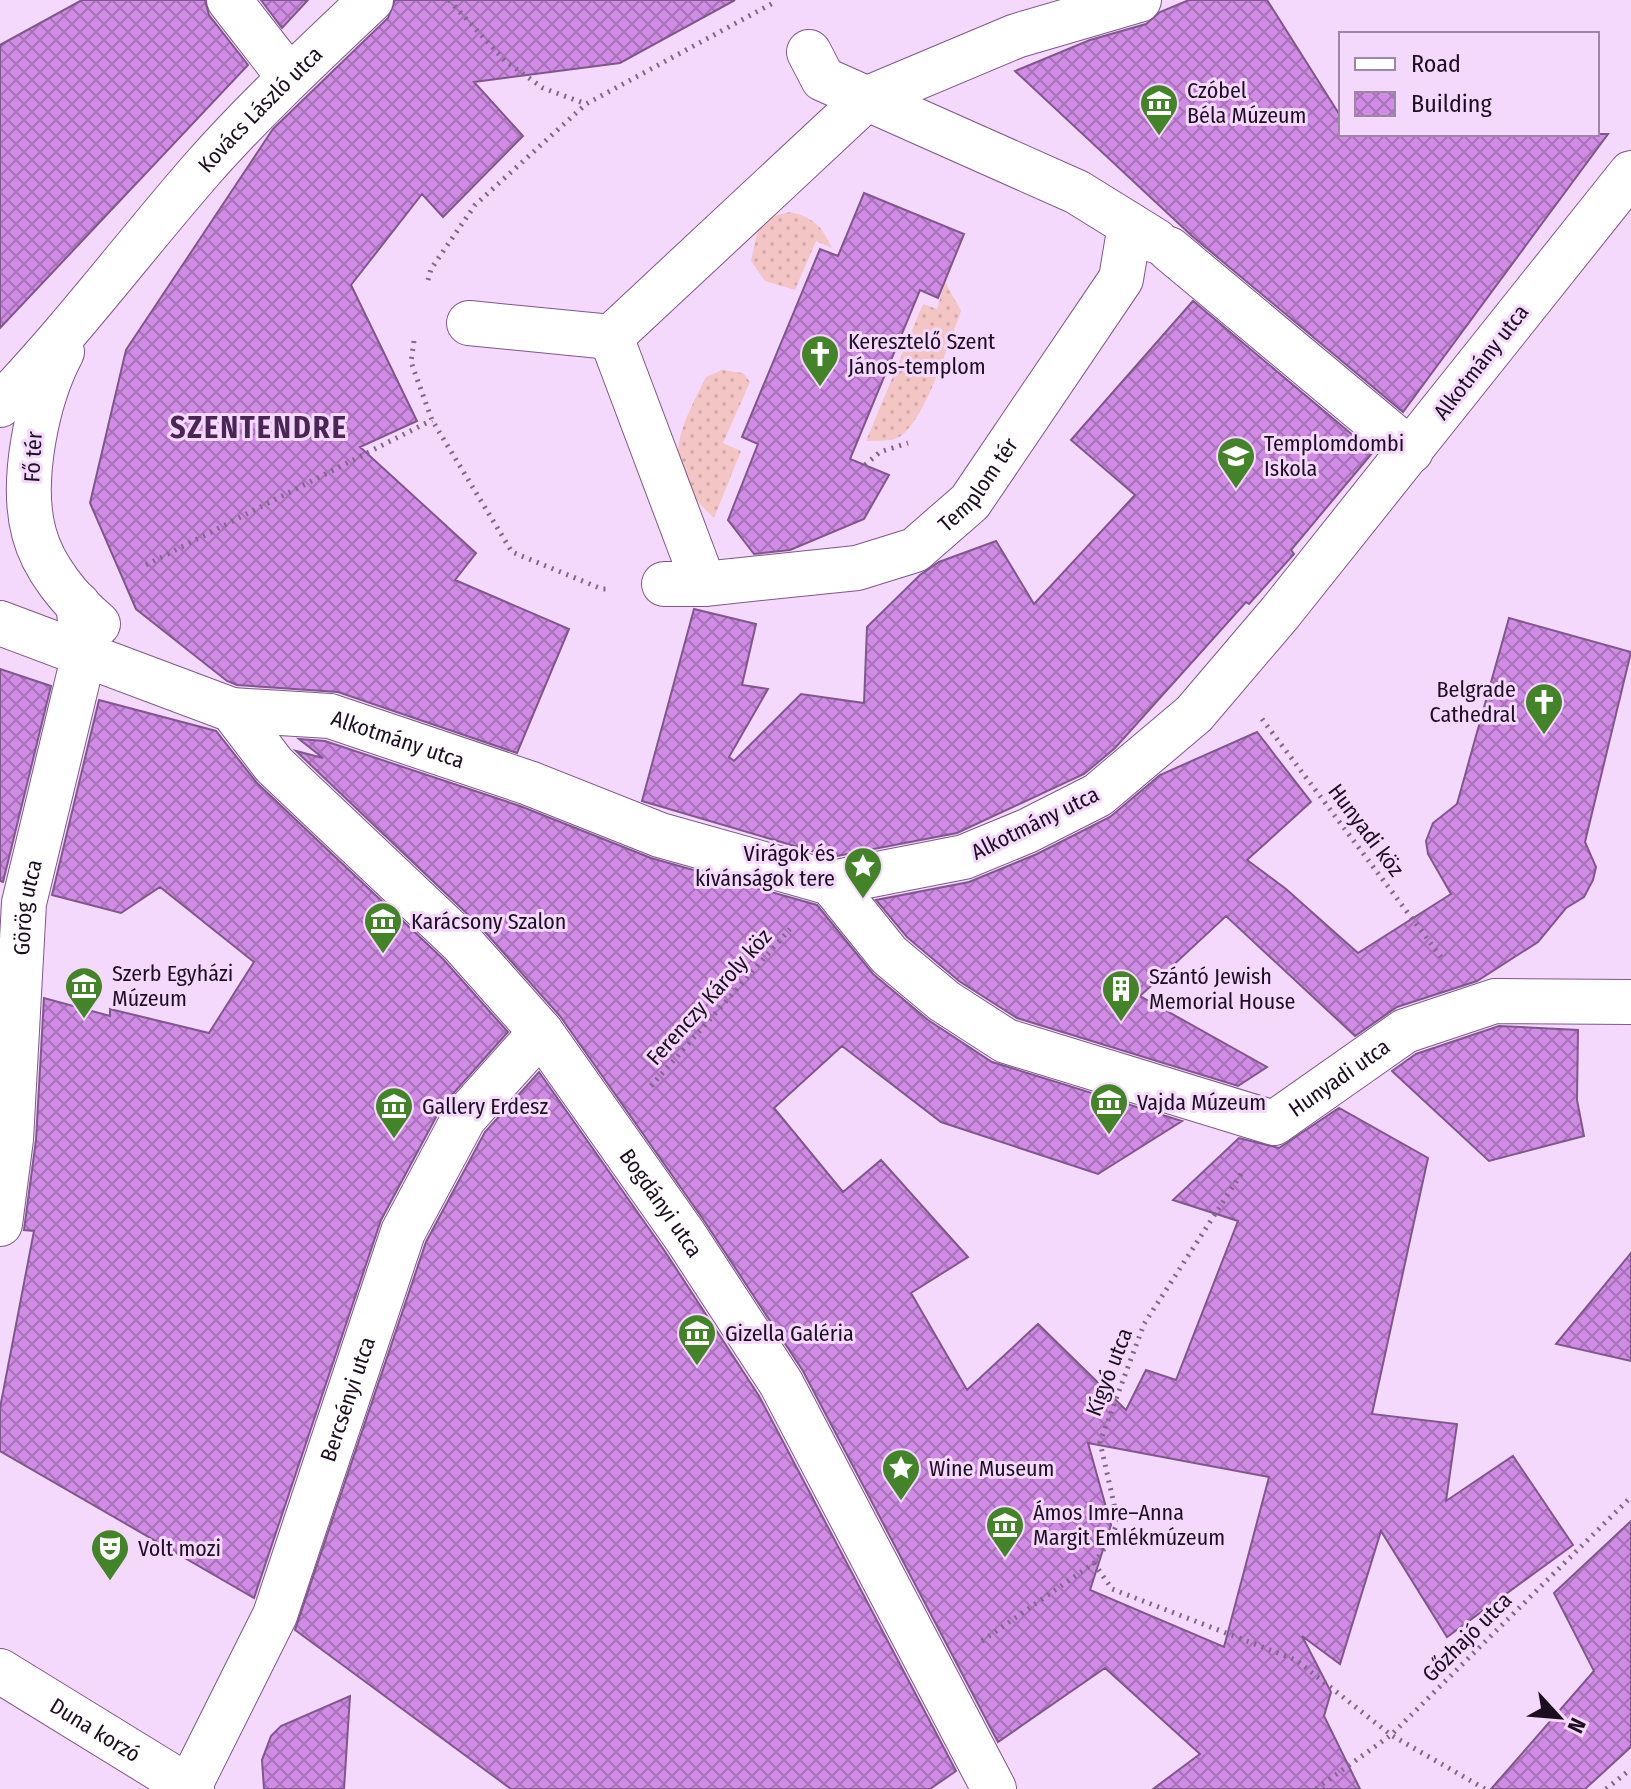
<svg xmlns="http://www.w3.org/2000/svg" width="1631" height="1789" viewBox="0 0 1631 1789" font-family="'Fira Sans Condensed',sans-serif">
  <defs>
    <pattern id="grass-dots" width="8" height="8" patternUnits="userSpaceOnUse" patternTransform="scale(2)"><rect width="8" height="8" fill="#f3c5c5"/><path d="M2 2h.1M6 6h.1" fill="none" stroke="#d0a8a9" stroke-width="1.8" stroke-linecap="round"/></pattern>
    <pattern id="building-cross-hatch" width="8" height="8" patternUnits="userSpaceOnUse" patternTransform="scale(2)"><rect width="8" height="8" fill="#d08ce5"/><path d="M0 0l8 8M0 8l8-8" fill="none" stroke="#a871b9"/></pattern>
  </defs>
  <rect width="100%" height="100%" fill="#f4d9fd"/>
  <path fill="url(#grass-dots)" d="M790 212C814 218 821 225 832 248L816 241 795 290 765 281 751 261 757 234 766 218Z
    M945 282 961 311C949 342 927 415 902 435 892 443 878 440 866 441L923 304 937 309Z
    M722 370 743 373 750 382 723 443 741 451 714 518C659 467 676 437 706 377Z"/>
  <path fill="url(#building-cross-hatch)" stroke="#80578c" stroke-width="2" fill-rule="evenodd" d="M82 0H205L209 15 248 65 0 328V45Z
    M261 0H308L282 28Z
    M395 0H735L620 63 474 82 523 136 443 217 422 194 351 285 417 421 360 447 476 553 455 580 569 629 517 753 338 692 237 685 227 681 136 609 90 503 126 350 273 129 388 18Z
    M1189 0H1267L1341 117V134H1608L1403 412 1192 236 1015 71 1090 40 1146 24 1160 12Z
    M864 193 964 234 938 298 920 290 850 459 889 475 864 519 790 550 754 554 728 520 758 444 742 437 820 249 838 256Z
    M1193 301 1373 452 1291 550 1294 554 1249 604 1246 602 1115 748 1084 774 957 833 832 857 642 801 694 609 756 624 742 685 768 689 729 757 734 761 801 694 864 703 867 627 920 575 939 562 996 541 1034 604 1135 495 1071 440Z
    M1509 618 1631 652 1585 842 1596 867 1593 880 1584 897 1566 908 1538 942 1477 981 1397 1007 1355 1036 1226 916 1140 996 1267 1067 1238 1086 1017 1018 959 981 907 937 876 900 969 882 1037 854 1110 817 1160 775 1257 732 1311 802 1247 860 1286 889 1358 953 1451 894 1428 854 1426 841 1433 823 1457 804Z
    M0 669 51 686 3 882 0 881Z
    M99 700 216 731 257 783 443 959 508 1032 442 1106 381 1220 254 1598 0 1451V1408L34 1231 24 1230 36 1140 44 998 110 1016V1009L209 1033 254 962 160 887 121 913 52 895Z
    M299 739 325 741 520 806 651 858 817 905 873 974 928 1020 992 1062 1182 1121 1098 1174 941 1122 842 1046 774 1108 843 1192 881 1160 968 1257 911 1293 967 1390 1038 1324 1126 1410 1146 1370 1176 1380 1238 1221 1173 1200 1239 1138 1279 1148 1339 1108 1428 1158 1372 1414 1457 1424 1446 1501 1513 1456 1573 1545 1447 1637 1381 1531 1340 1664 1302 1636 1331 1692 1324 1716 1360 1789H1153L1200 1754 1105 1668 998 1742 803 1371 705 1222 560 1016 478 924 296 751 323 758ZM1088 1443 1269 1477 1224 1647 1090 1590 1111 1525Z
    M1499 1026 1578 1030 1577 1100 1584 1136 1489 1161 1392 1071 1416 1054Z
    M539 1072 664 1250 759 1396 956 1771 930 1789H511L295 1630 426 1242 485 1132Z
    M1631 1253V1361L1556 1344Z
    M1631 1521V1747L1585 1789H1491L1594 1671 1554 1593Z
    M350 1696 344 1789H264L262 1760 271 1736 281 1726Z"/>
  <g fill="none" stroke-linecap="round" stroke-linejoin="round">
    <g stroke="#7f578b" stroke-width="46">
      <g id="pedestrian">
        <path d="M809 52 823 79 1077 192 1156 241"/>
        <path d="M469 323 611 337 866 99 1016 36 1139 0"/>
        <path d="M611 337 704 584H664"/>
        <path d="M62 352C37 399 20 481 34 533 43 568 71 601 98 624"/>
        <path id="s1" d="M0 405C72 330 134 247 202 169 255 109 313 55 371 0"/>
        <path id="s2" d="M704 584 857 568 915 550 970 502 1121 279 1130 225"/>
        <path id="s3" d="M0 623 232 710 274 765 461 942 541 1032 685 1236 781 1383 994 1789"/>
        <path id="s4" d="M232 710 330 716 529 783 660 835 831 883"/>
        <path id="s5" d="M0 1224 11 1139 24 903 84 654 78 604"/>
        <path id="s6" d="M0 1671 192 1789"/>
        <path id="s7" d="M189 1787 275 1615 403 1232 464 1118 541 1032"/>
      </g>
    </g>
    <g stroke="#7f578b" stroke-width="46">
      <g id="minor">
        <path d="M229 0 289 77"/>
        <path id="s8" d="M1631 173 1280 613 1194 714 1098 795 1027 831 964 857 831 883 889 955 944 1001 1006 1041 1274 1123 1405 1031 1495 1001 1631 1002"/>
        <path d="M1169 249 1411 451"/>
      </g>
    </g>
    <path stroke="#7f6a86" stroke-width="5" stroke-dasharray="2 6" stroke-linecap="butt" d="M449 0 505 61 543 88 586 104
      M428 280 431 269 475 205 586 104 775 2
      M414 341 411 362 432 420 512 552 602 589H609
      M865 465 880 452 908 443
      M146 565 432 420
      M1262 719 1441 957
      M651 1086 790 929
      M1094 1563 1112 1589 1296 1660 1391 1735 1485 1789
      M982 1641 1094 1563 1109 1542 1116 1526 1114 1504 1100 1442 1144 1324 1241 1174
      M1316 1789 1391 1735 1631 1497
      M1606 1789 1631 1769"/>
    <use href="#pedestrian" stroke="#fff" stroke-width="44"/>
    <use href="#minor" stroke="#fff" stroke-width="44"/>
  </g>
  <defs>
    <g id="museum-pin" transform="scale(2)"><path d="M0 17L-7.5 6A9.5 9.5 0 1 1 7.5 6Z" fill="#428427" stroke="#f4d9fd"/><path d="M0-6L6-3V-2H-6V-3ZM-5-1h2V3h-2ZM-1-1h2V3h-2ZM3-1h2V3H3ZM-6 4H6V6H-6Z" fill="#fff"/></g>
    <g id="church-pin" transform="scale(2)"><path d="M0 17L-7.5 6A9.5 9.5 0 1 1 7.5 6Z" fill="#428427" stroke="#f4d9fd"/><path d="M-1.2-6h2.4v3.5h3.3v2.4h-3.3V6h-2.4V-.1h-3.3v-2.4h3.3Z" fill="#fff"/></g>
    <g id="school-pin" transform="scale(2)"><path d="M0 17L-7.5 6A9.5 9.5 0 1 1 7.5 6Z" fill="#428427" stroke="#f4d9fd"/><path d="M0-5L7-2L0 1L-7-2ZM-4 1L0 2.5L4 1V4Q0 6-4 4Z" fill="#fff"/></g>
    <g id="sight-pin" transform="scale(2)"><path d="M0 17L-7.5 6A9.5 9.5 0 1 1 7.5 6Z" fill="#428427" stroke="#f4d9fd"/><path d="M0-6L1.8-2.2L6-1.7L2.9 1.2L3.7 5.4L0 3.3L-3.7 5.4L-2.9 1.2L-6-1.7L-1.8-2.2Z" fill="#fff"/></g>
    <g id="building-pin" transform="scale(2)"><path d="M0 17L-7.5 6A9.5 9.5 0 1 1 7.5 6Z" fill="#428427" stroke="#f4d9fd"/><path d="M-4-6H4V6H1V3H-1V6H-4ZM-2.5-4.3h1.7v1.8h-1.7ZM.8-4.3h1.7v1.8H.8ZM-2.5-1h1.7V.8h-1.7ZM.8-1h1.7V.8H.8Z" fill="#fff"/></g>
    <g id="theatre-pin" transform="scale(2)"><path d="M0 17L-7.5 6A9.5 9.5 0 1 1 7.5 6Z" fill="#428427" stroke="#f4d9fd"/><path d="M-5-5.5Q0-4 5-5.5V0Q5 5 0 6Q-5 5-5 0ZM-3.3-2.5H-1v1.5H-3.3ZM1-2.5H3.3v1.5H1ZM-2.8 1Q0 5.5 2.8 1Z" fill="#fff"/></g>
  </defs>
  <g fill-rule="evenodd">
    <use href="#museum-pin" x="1159" y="103"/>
    <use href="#church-pin" x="820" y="354"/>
    <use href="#school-pin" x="1236" y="456"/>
    <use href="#church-pin" x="1544" y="702"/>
    <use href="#sight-pin" x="863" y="866"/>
    <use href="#museum-pin" x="383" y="921"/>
    <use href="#museum-pin" x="84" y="986"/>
    <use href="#building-pin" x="1121" y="989"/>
    <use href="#museum-pin" x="1109" y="1102"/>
    <use href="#museum-pin" x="394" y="1106"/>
    <use href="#museum-pin" x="697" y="1333"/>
    <use href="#sight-pin" x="901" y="1468"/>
    <use href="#museum-pin" x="1005" y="1525"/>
    <use href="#theatre-pin" x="110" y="1548"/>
  </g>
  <g text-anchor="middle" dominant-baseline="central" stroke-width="6" stroke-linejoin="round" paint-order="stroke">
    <g font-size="22" fill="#1d0d21" stroke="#f4d9fd" text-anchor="start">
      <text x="1187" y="90">Czóbel<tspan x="1187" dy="25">Béla Múzeum</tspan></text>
      <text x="848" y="341">Keresztelő Szent<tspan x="848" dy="25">János-templom</tspan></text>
      <text x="1264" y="443">Templomdombi<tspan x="1264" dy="25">Iskola</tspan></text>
      <text x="1516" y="689" text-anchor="end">Belgrade<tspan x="1516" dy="25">Cathedral</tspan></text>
      <text x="835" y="853" text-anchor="end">Virágok és<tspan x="835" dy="25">kívánságok tere</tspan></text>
      <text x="411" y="921">Karácsony Szalon</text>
      <text x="112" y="973">Szerb Egyházi<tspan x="112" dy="25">Múzeum</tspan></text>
      <text x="1149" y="976">Szántó Jewish<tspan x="1149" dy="25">Memorial House</tspan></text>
      <text x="1137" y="1102">Vajda Múzeum</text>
      <text x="422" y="1106">Gallery Erdesz</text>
      <text x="725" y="1333">Gizella Galéria</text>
      <text x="929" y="1468">Wine Museum</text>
      <text x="1033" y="1512">Ámos Imre–Anna<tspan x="1033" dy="25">Margit Emlékmúzeum</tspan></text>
      <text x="138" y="1548">Volt mozi</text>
    </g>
    <g font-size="22" fill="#1d0d21" stroke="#f4d9fd">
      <text stroke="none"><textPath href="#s1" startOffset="394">Kovács László utca</textPath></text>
      <text transform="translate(1481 362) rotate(-52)">Alkotmány utca</text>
      <text transform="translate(33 457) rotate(-87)">Fő tér</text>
      <text stroke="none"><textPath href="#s2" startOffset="306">Templom tér</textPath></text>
      <text stroke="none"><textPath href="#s4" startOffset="170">Alkotmány utca</textPath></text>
      <text transform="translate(1035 823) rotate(-26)">Alkotmány utca</text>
      <text transform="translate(1366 830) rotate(53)">Hunyadi köz</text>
      <text stroke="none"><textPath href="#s5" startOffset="318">Görög utca</textPath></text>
      <text transform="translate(709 997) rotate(-48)">Ferenczy Károly köz</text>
      <text stroke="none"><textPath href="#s8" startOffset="1702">Hunyadi utca</textPath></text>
      <text stroke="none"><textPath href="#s3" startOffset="904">Bogdányi utca</textPath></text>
      <text transform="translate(1109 1372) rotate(-69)">Kígyó utca</text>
      <text stroke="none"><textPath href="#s7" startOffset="420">Bercsényi utca</textPath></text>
      <text transform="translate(1467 1637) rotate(-45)">Gőzhajó utca</text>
      <text stroke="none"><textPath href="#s6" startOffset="112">Duna korzó</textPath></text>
    </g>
    <g font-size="30" font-weight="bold" letter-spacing="2" fill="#4a2555" stroke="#f4d9fd">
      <text x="259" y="428">SZENTENDRE</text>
    </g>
  </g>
  <rect x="1339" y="32" width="260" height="104" fill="#f4d9fd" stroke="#9e87a5" stroke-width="2"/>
  <rect x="1355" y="58" width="40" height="12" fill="#ffffff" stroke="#9e87a5" stroke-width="2"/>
  <text x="1411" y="72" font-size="24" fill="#1d0d21">Road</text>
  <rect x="1355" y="92" width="40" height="24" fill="url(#building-cross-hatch)" stroke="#9e87a5" stroke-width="2"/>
  <text x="1411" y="112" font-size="24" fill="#1d0d21">Building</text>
  <g transform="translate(1559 1717) rotate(116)" stroke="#f4d9fd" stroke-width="6" paint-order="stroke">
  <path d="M0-6L14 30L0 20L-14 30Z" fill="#1d0d21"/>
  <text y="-12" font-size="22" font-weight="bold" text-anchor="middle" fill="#1d0d21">N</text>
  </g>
</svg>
